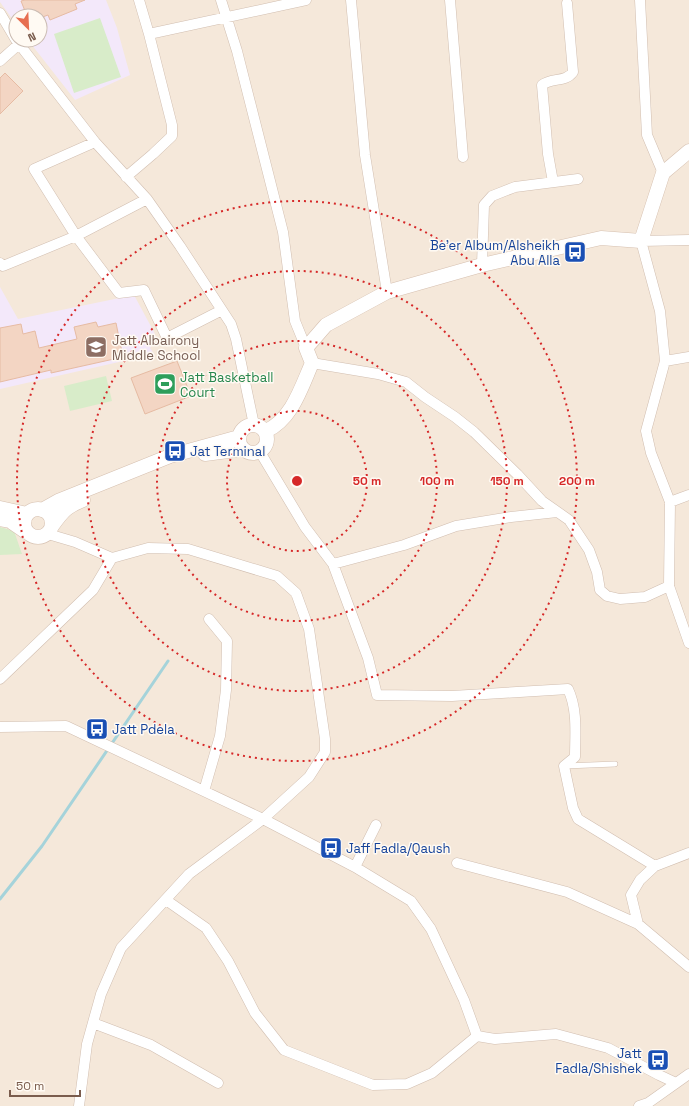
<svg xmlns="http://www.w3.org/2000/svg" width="689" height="1106" viewBox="0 0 689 1106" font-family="'Space Grotesk',sans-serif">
  <rect width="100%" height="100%" fill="#fdf6ec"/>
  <path fill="#f5e8da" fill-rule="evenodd" d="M0 0H689V1106H0ZM16 16H40V40H16Z"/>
  <path fill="#f3e8fa" d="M0 0H106L117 28 130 75 75 100 28 40H40V16H16V24L0 2Z
    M0 287 18 319 134 295 154 332 156 337 155 341 150 348 154 354 0 389Z"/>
  <path fill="#d8ecc9" d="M100 18 121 77 74 93 54 34Z
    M106 376 112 401 70 411 64 386Z
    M0 527 14 531 22 554 0 555Z"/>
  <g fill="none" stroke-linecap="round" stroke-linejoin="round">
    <path stroke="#a5d3da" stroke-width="3" d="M0 899 42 846 168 661"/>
  </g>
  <path fill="#f3d5c3" stroke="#e6bba3" d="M25 0H85L75 4 77 9 50 20 48 15 40 18V16H37V15L27 16 21 1Z
    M5 73 23 91 0 114V78Z
    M96 322 98 327 116 323 123 357 51 373V370L0 382V328L21 324 23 334 35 331 39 348 77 339 74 327Z
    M177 361 191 396 145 414 131 378Z"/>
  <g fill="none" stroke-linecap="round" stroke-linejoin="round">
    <g stroke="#d1beb0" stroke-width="6">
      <path id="lane" d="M565 766 615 764"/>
    </g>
    <g stroke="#d1beb0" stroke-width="11">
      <path id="street" d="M221 0 237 51 283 232 295 321 306 348
        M351 0 365 155 387 292
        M450 0 463 157
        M640 0 647 135 663 173
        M0 13 16 40
        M149 34 306 0
        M16 40 95 142 147 199 180 246 231 324 236 339 254 425
        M0 61 19 44
        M95 142 34 169 76 236 119 293 144 290 167 338 222 310
        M126 177 153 154 172 136V125L149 34 139 0
        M553 182 548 154 542 85C552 77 565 83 573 72L567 3
        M689 240 641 241 660 311 665 361 646 431 651 453 670 502 669 586 689 643
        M0 263 3 266 76 236 147 199
        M482 265 484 205 492 196 515 187 578 179
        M665 361 689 357
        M312 363 378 374 406 382 425 397 455 417 474 432 517 474 542 501 569 520 589 550 597 572 600 590 607 596 620 599 645 597 669 586
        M260 452 305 527 333 564 368 658 377 695 452 696 568 689C578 710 575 735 575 757L564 766 573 808 578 819 655 866
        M670 502 689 495
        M48 534 75 542 112 558 148 548 188 549 277 576 296 593 309 629 325 739V752L309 777 263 819 189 874 121 948 101 994 87 1044 79 1106
        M333 564 404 545 456 526 511 517 557 512
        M0 679 93 590 112 558
        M0 727 66 726 263 819 355 867
        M204 791 220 736 226 690 227 641 209 619
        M376 825 355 867 411 901 431 929 464 1000 477 1036
        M689 853 655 866 640 880 631 895 638 924 689 967
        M457 863 567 892 638 924
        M166 900 206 928 228 961 255 1013 284 1050 373 1085 407 1084 432 1073 477 1036 495 1039 556 1034 608 1048 659 1075 676 1083
        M93 1023 151 1045 218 1083
        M639 1106 648 1103 689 1074"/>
    </g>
    <g stroke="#d6c0b0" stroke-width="15">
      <path id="secondary" d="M239 439a14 14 0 1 1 28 0a14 14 0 1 1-28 0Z
        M266 431C292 419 301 388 312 363L306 348 326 325 387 292 482 265 601 238 641 241 663 173 689 151
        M205 454 243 449
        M0 508 27 514
        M24 523a14 14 0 1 1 28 0a14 14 0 1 1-28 0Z
        M42 510 58 501 170 456 239 437
        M0 519 10 521 26 532
        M52 526C63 511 66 507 83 500"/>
    </g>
    <use href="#lane" stroke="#fff" stroke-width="5"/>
    <use href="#street" stroke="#fff" stroke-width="10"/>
    <use href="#secondary" stroke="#fff" stroke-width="14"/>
  </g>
  <g fill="none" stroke="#d62828" stroke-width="2" stroke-dasharray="2 4">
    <circle cx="297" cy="481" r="70"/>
    <circle cx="297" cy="481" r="140"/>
    <circle cx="297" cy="481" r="210"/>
    <circle cx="297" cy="481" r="280"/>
  </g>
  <defs>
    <g id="bus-square" transform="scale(1.15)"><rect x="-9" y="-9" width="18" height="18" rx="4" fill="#1a4fb4" stroke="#fffaf3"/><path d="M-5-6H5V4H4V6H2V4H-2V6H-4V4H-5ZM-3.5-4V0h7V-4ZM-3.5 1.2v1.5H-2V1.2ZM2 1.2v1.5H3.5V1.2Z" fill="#fff"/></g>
    <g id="school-square" transform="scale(1.15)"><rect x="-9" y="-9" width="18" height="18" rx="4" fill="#8d6e63" stroke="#fffaf3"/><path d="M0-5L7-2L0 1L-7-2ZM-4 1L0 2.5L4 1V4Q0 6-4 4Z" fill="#fff"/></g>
    <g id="stadium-square" transform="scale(1.15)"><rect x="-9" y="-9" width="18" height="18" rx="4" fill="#2e9e5b" stroke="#fffaf3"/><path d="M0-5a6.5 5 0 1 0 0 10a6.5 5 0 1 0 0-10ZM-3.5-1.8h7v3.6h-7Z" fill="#fff"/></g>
  </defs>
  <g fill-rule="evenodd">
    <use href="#bus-square" x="575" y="252"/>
    <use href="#school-square" x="96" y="347"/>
    <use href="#stadium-square" x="165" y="384"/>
    <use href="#bus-square" x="175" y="451"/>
    <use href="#bus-square" x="97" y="729"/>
    <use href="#bus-square" x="331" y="848"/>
    <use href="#bus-square" x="658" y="1060"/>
  </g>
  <g text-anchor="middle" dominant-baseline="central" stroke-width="3" stroke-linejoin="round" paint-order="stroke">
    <g font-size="13" fill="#164399" stroke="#fffaf3" text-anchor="start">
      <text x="560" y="245" text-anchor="end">Be'er Album/Alsheikh<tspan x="560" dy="15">Abu Alla</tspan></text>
      <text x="190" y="451">Jat Terminal</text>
      <text x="112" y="729">Jatt Pdela</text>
      <text x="346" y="848">Jaff Fadla/Qaush</text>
      <text x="642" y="1053" text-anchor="end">Jatt<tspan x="642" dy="15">Fadla/Shishek</tspan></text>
    </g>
    <g font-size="13" fill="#785e54" stroke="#fffaf3" text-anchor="start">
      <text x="112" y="340">Jatt Albairony<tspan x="112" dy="15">Middle School</tspan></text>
    </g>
    <g font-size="13" fill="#27864d" stroke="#fffaf3" text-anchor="start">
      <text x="180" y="377">Jatt Basketball<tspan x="180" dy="15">Court</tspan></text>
    </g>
  </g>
  <circle cx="297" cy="481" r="6" fill="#d62828" stroke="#fffaf3" stroke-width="2"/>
  <g font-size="12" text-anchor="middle" font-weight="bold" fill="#d62828" stroke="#fffaf3" stroke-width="3" stroke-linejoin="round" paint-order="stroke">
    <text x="367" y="485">50 m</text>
    <text x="437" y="485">100 m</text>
    <text x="507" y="485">150 m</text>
    <text x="577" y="485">200 m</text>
  </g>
  <g transform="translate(28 28) rotate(156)"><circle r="19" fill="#fffaf3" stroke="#cabbb1"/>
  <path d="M0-3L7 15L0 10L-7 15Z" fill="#e76f51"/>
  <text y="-6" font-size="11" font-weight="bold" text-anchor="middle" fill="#7a5c4d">N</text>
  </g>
  <path d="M10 1090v6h70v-6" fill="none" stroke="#7a5c4d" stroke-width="2"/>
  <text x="16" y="1090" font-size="12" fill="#7a5c4d" stroke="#fffaf3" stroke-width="3" paint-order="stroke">50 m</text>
</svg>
